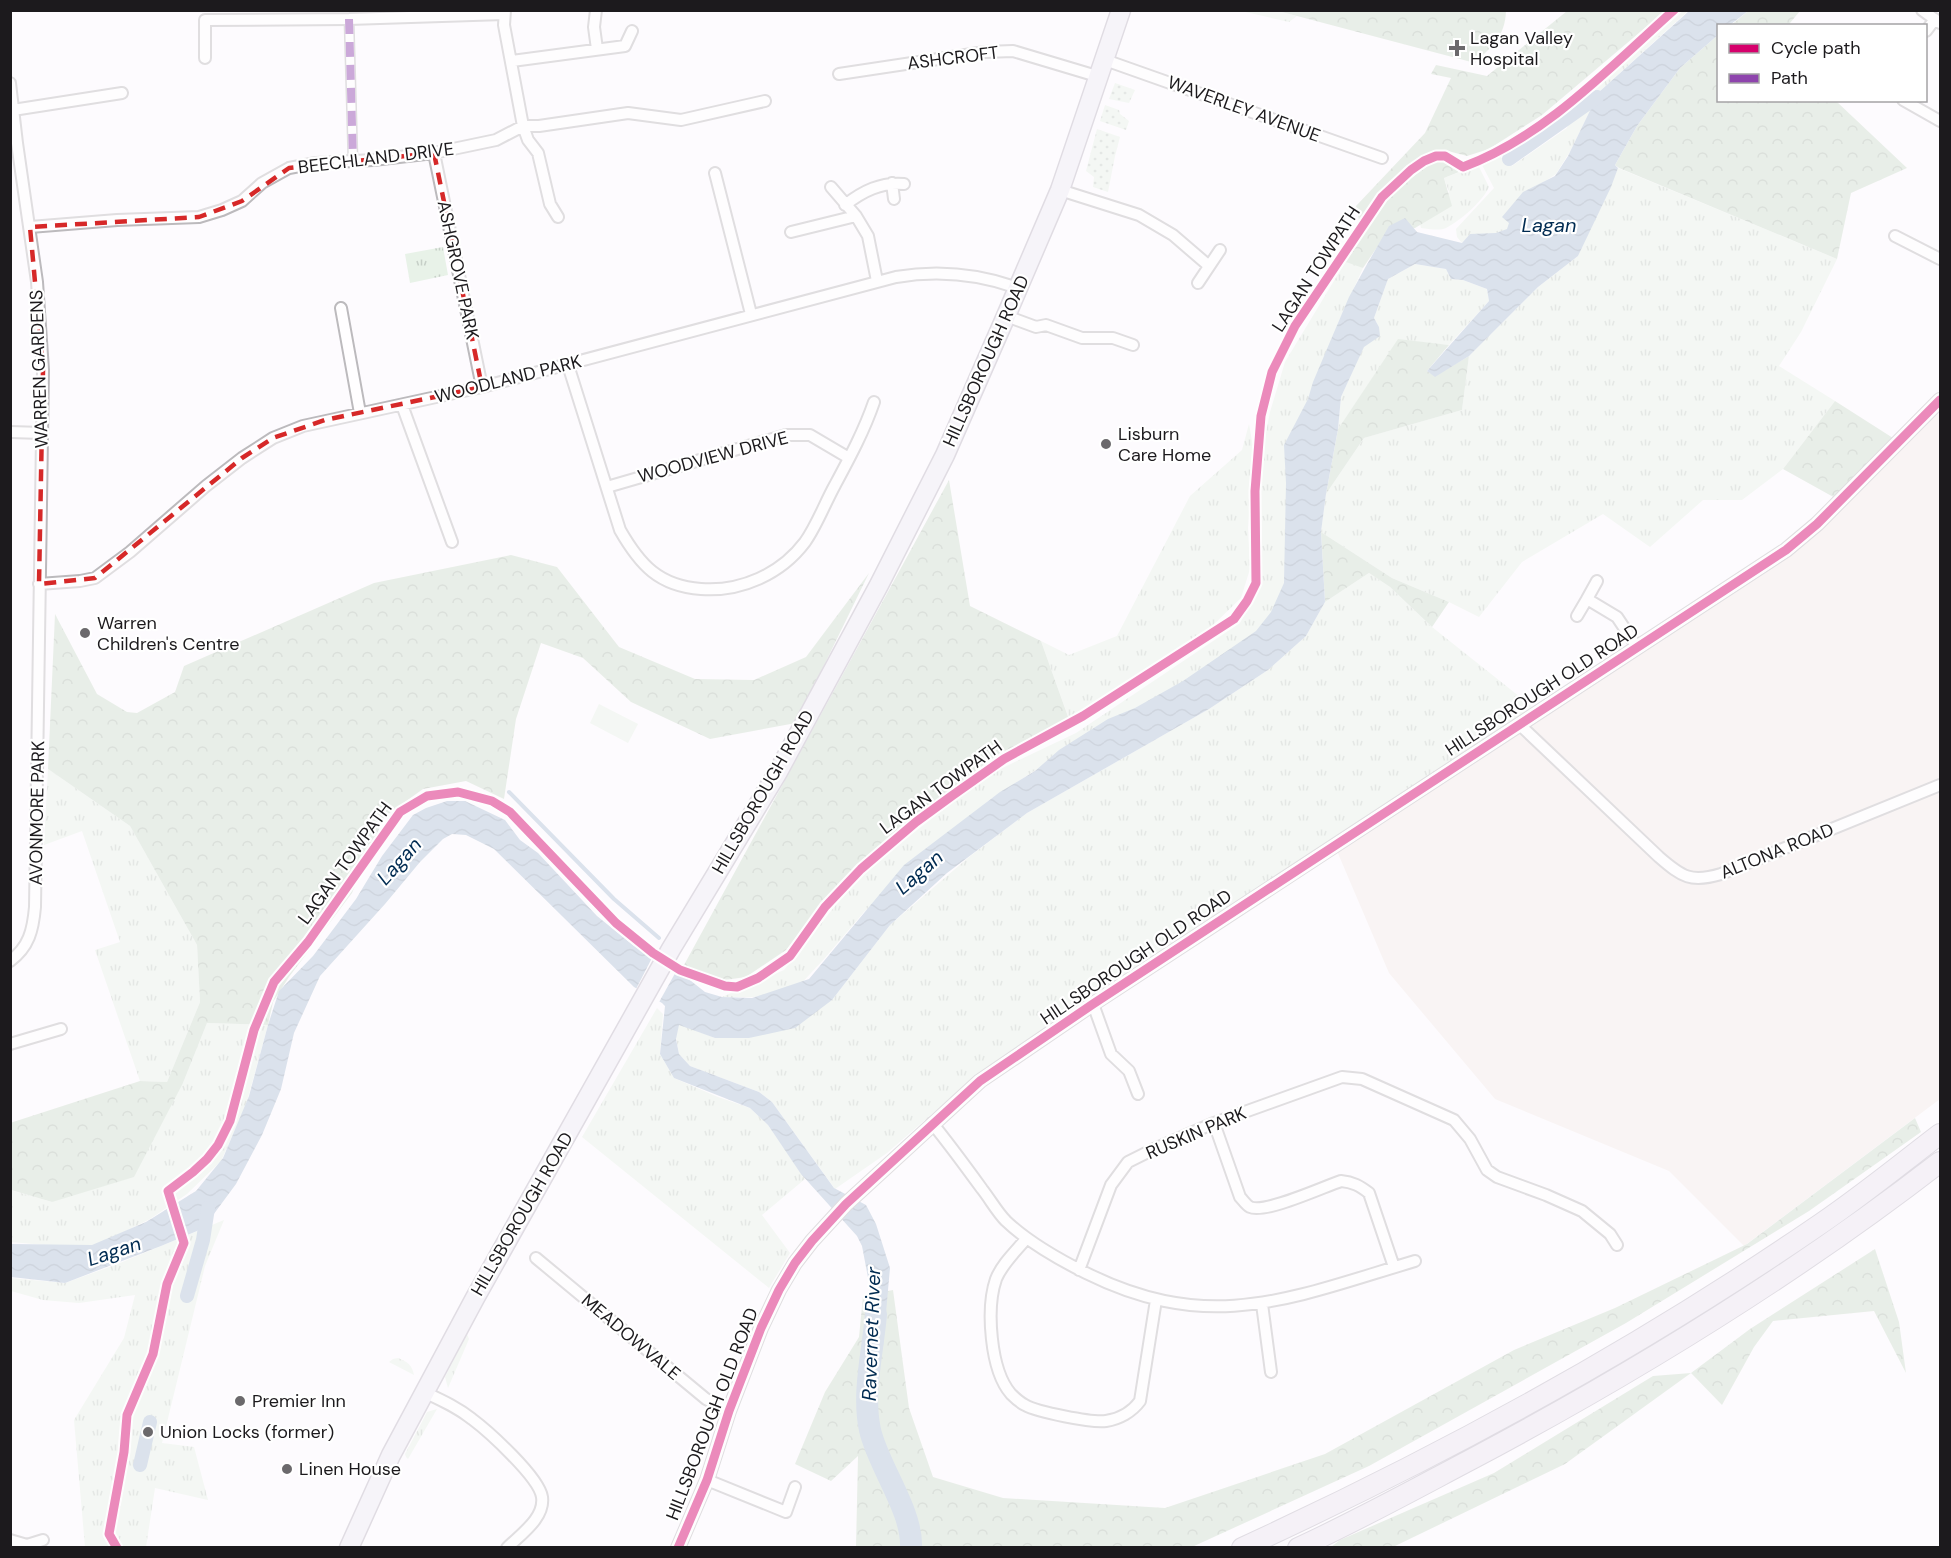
<svg xmlns="http://www.w3.org/2000/svg" width="1951" height="1558" viewBox="0 0 1951 1558" font-family="'DM Sans',sans-serif">
  <defs>
    <pattern id="grass-tufts" width="24" height="20" patternUnits="userSpaceOnUse" patternTransform="scale(1.5)"><rect width="24" height="20" fill="#e8f2e8"/><path d="M3 7l-1-3M5 7V3M7 7l1-3M15 17l-1-3M17 17v-4M19 17l1-3" fill="none" stroke="#c6cfc7"/></pattern>
    <pattern id="forest-crowns" width="20" height="18" patternUnits="userSpaceOnUse" patternTransform="scale(1.5)"><rect width="20" height="18" fill="#cfdecf"/><path d="M2 6a3 3 0 1 1 6 0M12 15a3 3 0 1 1 6 0" fill="none" stroke="#b1beb1"/></pattern>
    <pattern id="garden-dots" width="8" height="8" patternUnits="userSpaceOnUse" patternTransform="scale(1.5)"><rect width="8" height="8" fill="#e8f2e8"/><path d="M2 2h.1M6 6h.1" fill="none" stroke="#c6cfc7" stroke-width="1.8" stroke-linecap="round"/></pattern>
    <pattern id="water-waves" width="16" height="10" patternUnits="userSpaceOnUse" patternTransform="scale(1.5)"><rect width="16" height="10" fill="#b1c3d8"/><path d="M0 5q4-4 8 0t8 0" fill="none" stroke="#98a7b9"/></pattern>
  </defs>
  <rect width="100%" height="100%" fill="#fdfbfe"/>
  <path fill="#f4ebe9" d="M1940 400V1099L1744 1246 1669 1171 1495 1099 1389 973 1334 844 1786 550Z"/>
  <path fill="url(#grass-tufts)" d="M1241 11H1278L1297 16 1289 22Z
    M1683 11H1688L1599 92 1571 150 1556 174 1535 188 1508 229 1496 234 1470 235 1462 243 1457 237 1456 229 1494 188 1482 165 1499 156 1512 166 1567 128 1575 104Z
    M1478 165 1489 187C1483 201 1460 221 1446 228 1440 231 1429 229 1421 228L1420 224 1449 192 1444 178Z
    M1618 168 1837 259 1801 332 1779 366 1835 401 1783 469 1742 500H1703L1650 547 1603 514 1522 562 1479 617 1449 602 1392 578 1321 532 1326 494 1364 438 1462 410 1469 356 1538 287 1578 256Z
    M443 247 448 275 410 283 405 254Z
    M1352 251 1363 268 1338 323 1285 587 1267 623 1231 653 1176 689 1079 738 1039 768 989 800 864 912 824 959 797 988 754 997H722L784 970 855 881 880 859 958 798 994 772 1076 733 1240 623 1260 586 1262 542 1260 489 1263 448 1270 412 1285 362Z
    M1415 264 1446 269 1451 279 1463 280 1487 289 1489 301 1449 345 1398 340 1338 429 1341 397 1364 346 1371 340 1379 327 1374 318 1388 279Z
    M1249 424 1254 453 1248 528 1250 569 1241 598 1211 627 1069 719 1041 641 1069 655 1117 636 1190 496 1242 450Z
    M1369 573 1390 587 1432 627 1535 709 1070 1009 964 1086 887 1153 835 1189 772 1102 759 1092 690 1066 679 1054 676 1037 679 1024 715 1038H749L832 1000 890 925 969 857 1027 813 1209 709 1268 670 1306 636 1325 602Z
    M48 769 130 826 197 945 200 1002 167 1082 140 1081 95 950 120 942 82 831 44 845Z
    M657 1008 663 1014 660 1054 674 1078 718 1097 750 1108 768 1125 805 1179 762 1215 790 1253 769 1288 582 1137Z
    M207 1023 268 1025 246 1105 221 1161 187 1194 150 1219 90 1249 11 1242 10 1190 52 1202 183 1083Z
    M224 1220 205 1266 162 1443 194 1447 208 1500 155 1488 146 1547H85L74 1420 124 1338 135 1295 79 1303 43 1300 11 1291 10 1278 65 1283 115 1265Z
    M467 1334 469 1339 448 1388 445 1377Z
    M398 1358C408 1362 412 1365 414 1375L389 1362 393 1359Z
    M437 1409 408 1459 406 1457 405 1454 424 1418 427 1412Z"/>
  <path fill="url(#forest-crowns)" d="M1278 11H1506C1505 37 1492 46 1475 63Z
    M1567 11H1665L1542 115 1489 149 1467 156 1448 151 1416 160 1359 220 1356 206 1425 133 1451 78 1431 74 1436 65 1487 76Z
    M1748 11H1800L1790 23 1791 25 1730 26Z
    M1718 35V100L1836 101 1907 168 1851 193 1837 259 1619 168 1615 165 1637 126 1680 68Z
    M1433 162H1447L1459 172 1444 178 1452 206 1415 228 1384 237 1363 268 1346 262 1371 220 1395 190Z
    M1398 339 1449 345 1427 371 1435 376 1469 356 1462 410 1364 438 1326 494 1338 429Z
    M1835 401 1893 438 1837 499 1783 469Z
    M949 480 970 606 1041 641 1071 725 1000 753 946 793 854 868 786 950 746 977 725 980 704 975 684 965Z
    M1321 532 1392 578 1449 602 1432 627 1390 587 1369 573 1325 602Z
    M511 555 557 567 619 647 695 679 754 680 806 657 869 573 796 723 710 739 631 702 583 658 541 643 516 719 504 799 466 781 423 789 384 817 352 893 289 977 273 1002 268 1025 207 1023 183 1083 134 1177 52 1202 11 1190 10 1123 140 1081 167 1082 200 1002 197 945 130 826 48 769 55 614 97 694 127 712 137 713 175 692 184 666 374 583Z
    M1915 1118 1921 1132 1809 1211 1626 1323 1369 1466 1192 1547H856L858 1456 831 1481 795 1464 825 1392 859 1337 863 1296 893 1290 909 1408 933 1477 1003 1498 1165 1508 1325 1454 1514 1350 1615 1308 1747 1244Z
    M1875 1249 1899 1322 1906 1373 1874 1311 1773 1321 1754 1347 1722 1405 1691 1373 1565 1464 1393 1547H1331L1340 1540 1494 1473 1653 1376 1691 1373 1750 1329Z"/>
  <path fill="url(#garden-dots)" d="M1115 83 1135 90 1129 103 1109 99Z
    M1105 105 1119 110 1120 114 1129 121 1126 130 1100 121Z
    M1097 129 1120 137 1115 156 1108 192 1093 187 1094 177 1086 171Z"/>
  <path fill="#e8f2e8" d="M599 704 638 724 628 743 590 723Z"/>
  <path fill="url(#water-waves)" d="M1689 11H1748L1730 25 1718 26V35L1680 68 1637 126 1615 165 1618 168 1611 187 1578 256 1538 287 1469 356 1435 377 1427 371 1489 301 1487 289 1463 280 1451 279 1446 269 1415 264 1388 279 1374 318 1379 327 1380 336 1364 347 1341 397 1338 429 1326 494 1321 532 1325 602 1306 636 1268 670 1209 709 1027 813 947 873 890 925 832 1000 795 1028 749 1038H715L679 1025 676 1039 679 1054 690 1066 759 1092 772 1102 834 1188 866 1205 876 1224 890 1268 883 1346 864 1343 869 1313 870 1288 862 1246 857 1236 801 1174 768 1125 750 1108 674 1078 660 1054 665 1006 662 1003 634 987 494 849 466 835 452 834 443 839 420 862 385 904 320 976 294 1033 281 1089 262 1135 236 1184 205 1226 197 1231 161 1246 65 1283 11 1277V1244L92 1245 146 1222 196 1191 223 1158 249 1096 268 1025 279 991 313 956 356 899 382 856 413 815 426 808 447 801H465L505 820 520 840 538 853 597 916 634 946 686 977 705 992 722 997 752 998 809 979 904 865 1000 792 1035 771 1059 750 1108 719 1135 708 1183 681 1256 631 1271 612 1284 583 1286 483 1284 445 1308 399 1313 382 1349 297 1366 266 1389 226 1405 218 1417 232 1462 243 1470 234 1496 233 1507 229 1509 223 1502 217 1523 192 1555 176 1568 156 1599 92Z"/>
  <path fill="#fdfbfe" d="M654 954 678 968 658 1004 635 991Z"/>
  <g fill="none" stroke-linecap="round" stroke-linejoin="round">
    <path stroke="#b1c3d8" stroke-width="4" d="M509 792 614 899 659 938"/>
    <path stroke="#b1c3d8" stroke-width="14" d="M1509 159 1597 97
      M187 1296 203 1240 208 1208
      M140 1465 150 1422"/>
    <path stroke="#b1c3d8" stroke-width="22" d="M876 1314C873 1351 862 1393 870 1430 878 1466 913 1511 911 1548"/>
    <g stroke="#bcbabd" stroke-width="11">
      <path id="pedestrian" d="M349 19 353 161"/>
    </g>
    <g stroke="#bcbabd" stroke-width="14">
      <path id="minor" d="M505 10 504 25 523 126 528 140 538 153 550 204 558 217
        M596 10 594 27 597 49
        M1922 10 1940 23
        M1926 31 1935 19
        M205 58V20L349 19 504 14
        M1105 60 1382 158
        M512 61 625 46 632 31
        M839 74 985 52 1013 51 1100 77
        M10 83 17 143 37 282 43 370 35 907C33 930 29 947 10 961
        M1903 100 1940 121
        M13 110 122 93
        M434 153 482 387
        M715 173 751 314
        M892 183 894 199
        M831 187 856 216 868 236 877 281
        M1060 190 1139 215 1173 235 1209 266
        M845 205C863 191 881 182 904 184
        M30 227 117 220 199 217 222 210 242 201 262 183 289 168 316 163 373 160 434 153 496 140 523 126H539L628 113 681 120 765 101
        M791 232 856 216
        M1895 236 1940 259
        M1198 283 1220 250
        M341 308 360 413
        M1006 316 1036 327 1046 325 1082 338H1113L1133 345
        M568 365 620 530C640 565 659 586 701 589 741 592 781 574 805 542 817 525 825 503 835 485 850 457 864 431 874 402
        M402 405 452 542
        M10 432 42 433
        M607 487 786 435H810L849 458
        M1597 581 1587 599 1617 617 1637 647
        M39 584 80 581 95 578 130 552 206 486 242 458 273 438 303 426 482 387 896 277C937 270 979 274 1018 288
        M1577 616 1587 599
        M1520 725 1659 857C1682 877 1691 883 1721 874L1940 785
        M1093 1004 1111 1054 1129 1071 1138 1094
        M10 1044 61 1029
        M932 1123C950 1145 966 1167 982 1189 990 1199 997 1212 1006 1221 1029 1243 1058 1259 1086 1273 1211 1335 1291 1298 1415 1261
        M1214 1123 1240 1197C1243 1200 1246 1205 1250 1207 1265 1214 1323 1187 1341 1181 1353 1182 1360 1186 1369 1193L1394 1267
        M1026 1239C1015 1252 1002 1264 996 1279 986 1308 990 1370 1011 1394 1015 1398 1021 1403 1025 1405 1037 1412 1092 1423 1106 1421 1119 1419 1132 1412 1140 1401L1156 1300
        M536 1258 706 1399 729 1411
        M1079 1270 1111 1185 1128 1162 1152 1150 1214 1123 1342 1077 1362 1079 1454 1120 1470 1139 1487 1170 1497 1177 1546 1195 1582 1211 1610 1234 1617 1245
        M1262 1304 1271 1372
        M424 1392C441 1400 457 1407 472 1419 488 1431 539 1477 542 1497 545 1518 521 1534 507 1548
        M707 1480 786 1512 795 1487
        M10 1540 27 1545 43 1540"/>
    </g>
    <g stroke="#bcbabd" stroke-width="16">
      <path id="tertiary" d="M678 1548 707 1480 729 1411 761 1328 779 1290 795 1263 812 1241 846 1204 980 1081 1093 1004 1786 550 1817 524 1940 400"/>
    </g>
    <g stroke="#bdb7c4" stroke-width="21">
      <path id="trunk" d="M349 1548 391 1455 475 1298 671 949 778 772 879 585 945 455 1006 316 1060 190 1121 10"/>
    </g>
    <g stroke="#bdb7c4" stroke-width="22">
      <path id="motorway" d="M1242 1548C1440 1457 1633 1352 1813 1229 1857 1200 1898 1166 1940 1134
        M1298 1548C1357 1521 1415 1489 1472 1459 1636 1372 1794 1275 1940 1162"/>
    </g>
    <use href="#pedestrian" stroke="#fffeff" stroke-width="8"/>
    <use href="#minor" stroke="#fffeff" stroke-width="10"/>
    <use href="#tertiary" stroke="#fffeff" stroke-width="14"/>
    <use href="#trunk" stroke="#eeeaf3" stroke-width="18"/>
    <use href="#motorway" stroke="#eae5f0" stroke-width="20"/>
    <path stroke="#8e44ad" stroke-width="8" stroke-dasharray="15 8" stroke-linecap="butt" d="M349 19 353 161"/>
    <g stroke="#fff" stroke-width="13">
      <path id="cycleway" d="M117 1548 109 1534 124 1452 127 1415 153 1354 167 1284 184 1243 168 1191 193 1172 207 1159 218 1145 230 1121 254 1030 274 982 308 942 400 812 427 796 458 792 492 801 510 812 616 923 653 953 680 970 725 986 737 987 758 978 790 956 825 907 861 869 916 822 953 795 1004 759 1083 716 1234 619 1247 601 1256 583 1255 491 1261 416 1272 372 1295 326 1382 197 1411 170 1424 161 1436 156H1445L1463 167C1546 136 1609 68 1674 10
        M678 1548 707 1480 729 1411 761 1328 779 1290 795 1263 812 1241 846 1204 980 1081 1093 1004 1786 550 1817 524 1940 400"/>
    </g>
    <use href="#cycleway" stroke="#d6006c" stroke-width="9"/>
  </g>
  <path d="M0 0H1951V1558H0ZM434 153 482 387 325 420 273 438 242 458 95 578 39 584 43 370 30 227 199 217 242 201 289 168Z" fill="#fdfbfe" fill-opacity=".55" fill-rule="evenodd"/>
  <path fill="none" stroke="#d62828" stroke-width="4.5" stroke-dasharray="12 8" stroke-linejoin="round" d="M434 153 482 387 325 420 273 438 242 458 95 578 39 584 43 370 30 227 199 217 242 201 289 168Z"/>
  <g fill="#6b696c" stroke="#fff" stroke-width="2">
    <path d="M1454 39h6v6h6v6h-6v6h-6v-6h-6v-6h6z"/>
    <circle cx="1106" cy="444" r="6"/>
    <circle cx="85" cy="633" r="6"/>
    <circle cx="240" cy="1401" r="6"/>
    <circle cx="148" cy="1432" r="6"/>
    <circle cx="287" cy="1469" r="6"/>
  </g>
  <g text-anchor="middle" dominant-baseline="central" stroke-width="4.5" stroke-linejoin="round" paint-order="stroke">
    <g font-size="18" fill="#1c1a1d" stroke="#fff" text-anchor="start">
      <text x="1470" y="38">Lagan Valley<tspan x="1470" dy="21">Hospital</tspan></text>
      <text x="1118" y="434">Lisburn<tspan x="1118" dy="21">Care Home</tspan></text>
      <text x="97" y="623">Warren<tspan x="97" dy="21">Children's Centre</tspan></text>
      <text x="252" y="1401">Premier Inn</text>
      <text x="160" y="1432">Union Locks (former)</text>
      <text x="299" y="1469">Linen House</text>
    </g>
    <g font-size="18" fill="#1c1a1d" stroke="#fff">
      <text transform="translate(953 58) rotate(-7)">ASHCROFT</text>
      <text transform="translate(1244 109) rotate(20)">WAVERLEY AVENUE</text>
      <text transform="translate(376 158) rotate(-7)">BEECHLAND DRIVE</text>
      <text transform="translate(1316 269) rotate(-57)">LAGAN TOWPATH</text>
      <text transform="translate(458 270) rotate(78)">ASHGROVE PARK</text>
      <text transform="translate(986 361) rotate(-66)">HILLSBOROUGH ROAD</text>
      <text transform="translate(39 369) rotate(-92)">WARREN GARDENS</text>
      <text transform="translate(508 379) rotate(-14)">WOODLAND PARK</text>
      <text transform="translate(713 457) rotate(-15)">WOODVIEW DRIVE</text>
      <text transform="translate(1542 690) rotate(-33)">HILLSBOROUGH OLD ROAD</text>
      <text transform="translate(941 787) rotate(-36)">LAGAN TOWPATH</text>
      <text transform="translate(763 792) rotate(-60)">HILLSBOROUGH ROAD</text>
      <text transform="translate(37 813) rotate(-89)">AVONMORE PARK</text>
      <text transform="translate(1777 851) rotate(-22)">ALTONA ROAD</text>
      <text transform="translate(345 863) rotate(-54)">LAGAN TOWPATH</text>
      <text transform="translate(1136 957) rotate(-34)">HILLSBOROUGH OLD ROAD</text>
      <text transform="translate(1196 1133) rotate(-23)">RUSKIN PARK</text>
      <text transform="translate(522 1214) rotate(-60)">HILLSBOROUGH ROAD</text>
      <text transform="translate(631 1337) rotate(40)">MEADOWVALE</text>
      <text transform="translate(712 1414) rotate(-69)">HILLSBOROUGH OLD ROAD</text>
    </g>
    <g font-size="20" font-style="italic" fill="#002b51" stroke="#fff">
      <text x="1549" y="225">Lagan</text>
      <text transform="translate(399 861) rotate(-48)">Lagan</text>
      <text transform="translate(919 872) rotate(-41)">Lagan</text>
      <text transform="translate(114 1251) rotate(-18)">Lagan</text>
      <text transform="translate(871 1334) rotate(-88)">Ravernet River</text>
    </g>
  </g>
  <rect width="1951" height="1558" fill="none" stroke="#1c1a1d" stroke-width="24"/>
  <rect x="1717" y="24" width="210" height="78" fill="#ffffff" stroke="#a4a3a5" stroke-width="1.5"/>
  <rect x="1729" y="44" width="30" height="9" fill="#d6006c" stroke="#a4a3a5" stroke-width="1.5"/>
  <text x="1771" y="54" font-size="18" fill="#1c1a1d">Cycle path</text>
  <rect x="1729" y="74" width="30" height="9" fill="#8e44ad" stroke="#a4a3a5" stroke-width="1.5"/>
  <text x="1771" y="84" font-size="18" fill="#1c1a1d">Path</text>
</svg>
